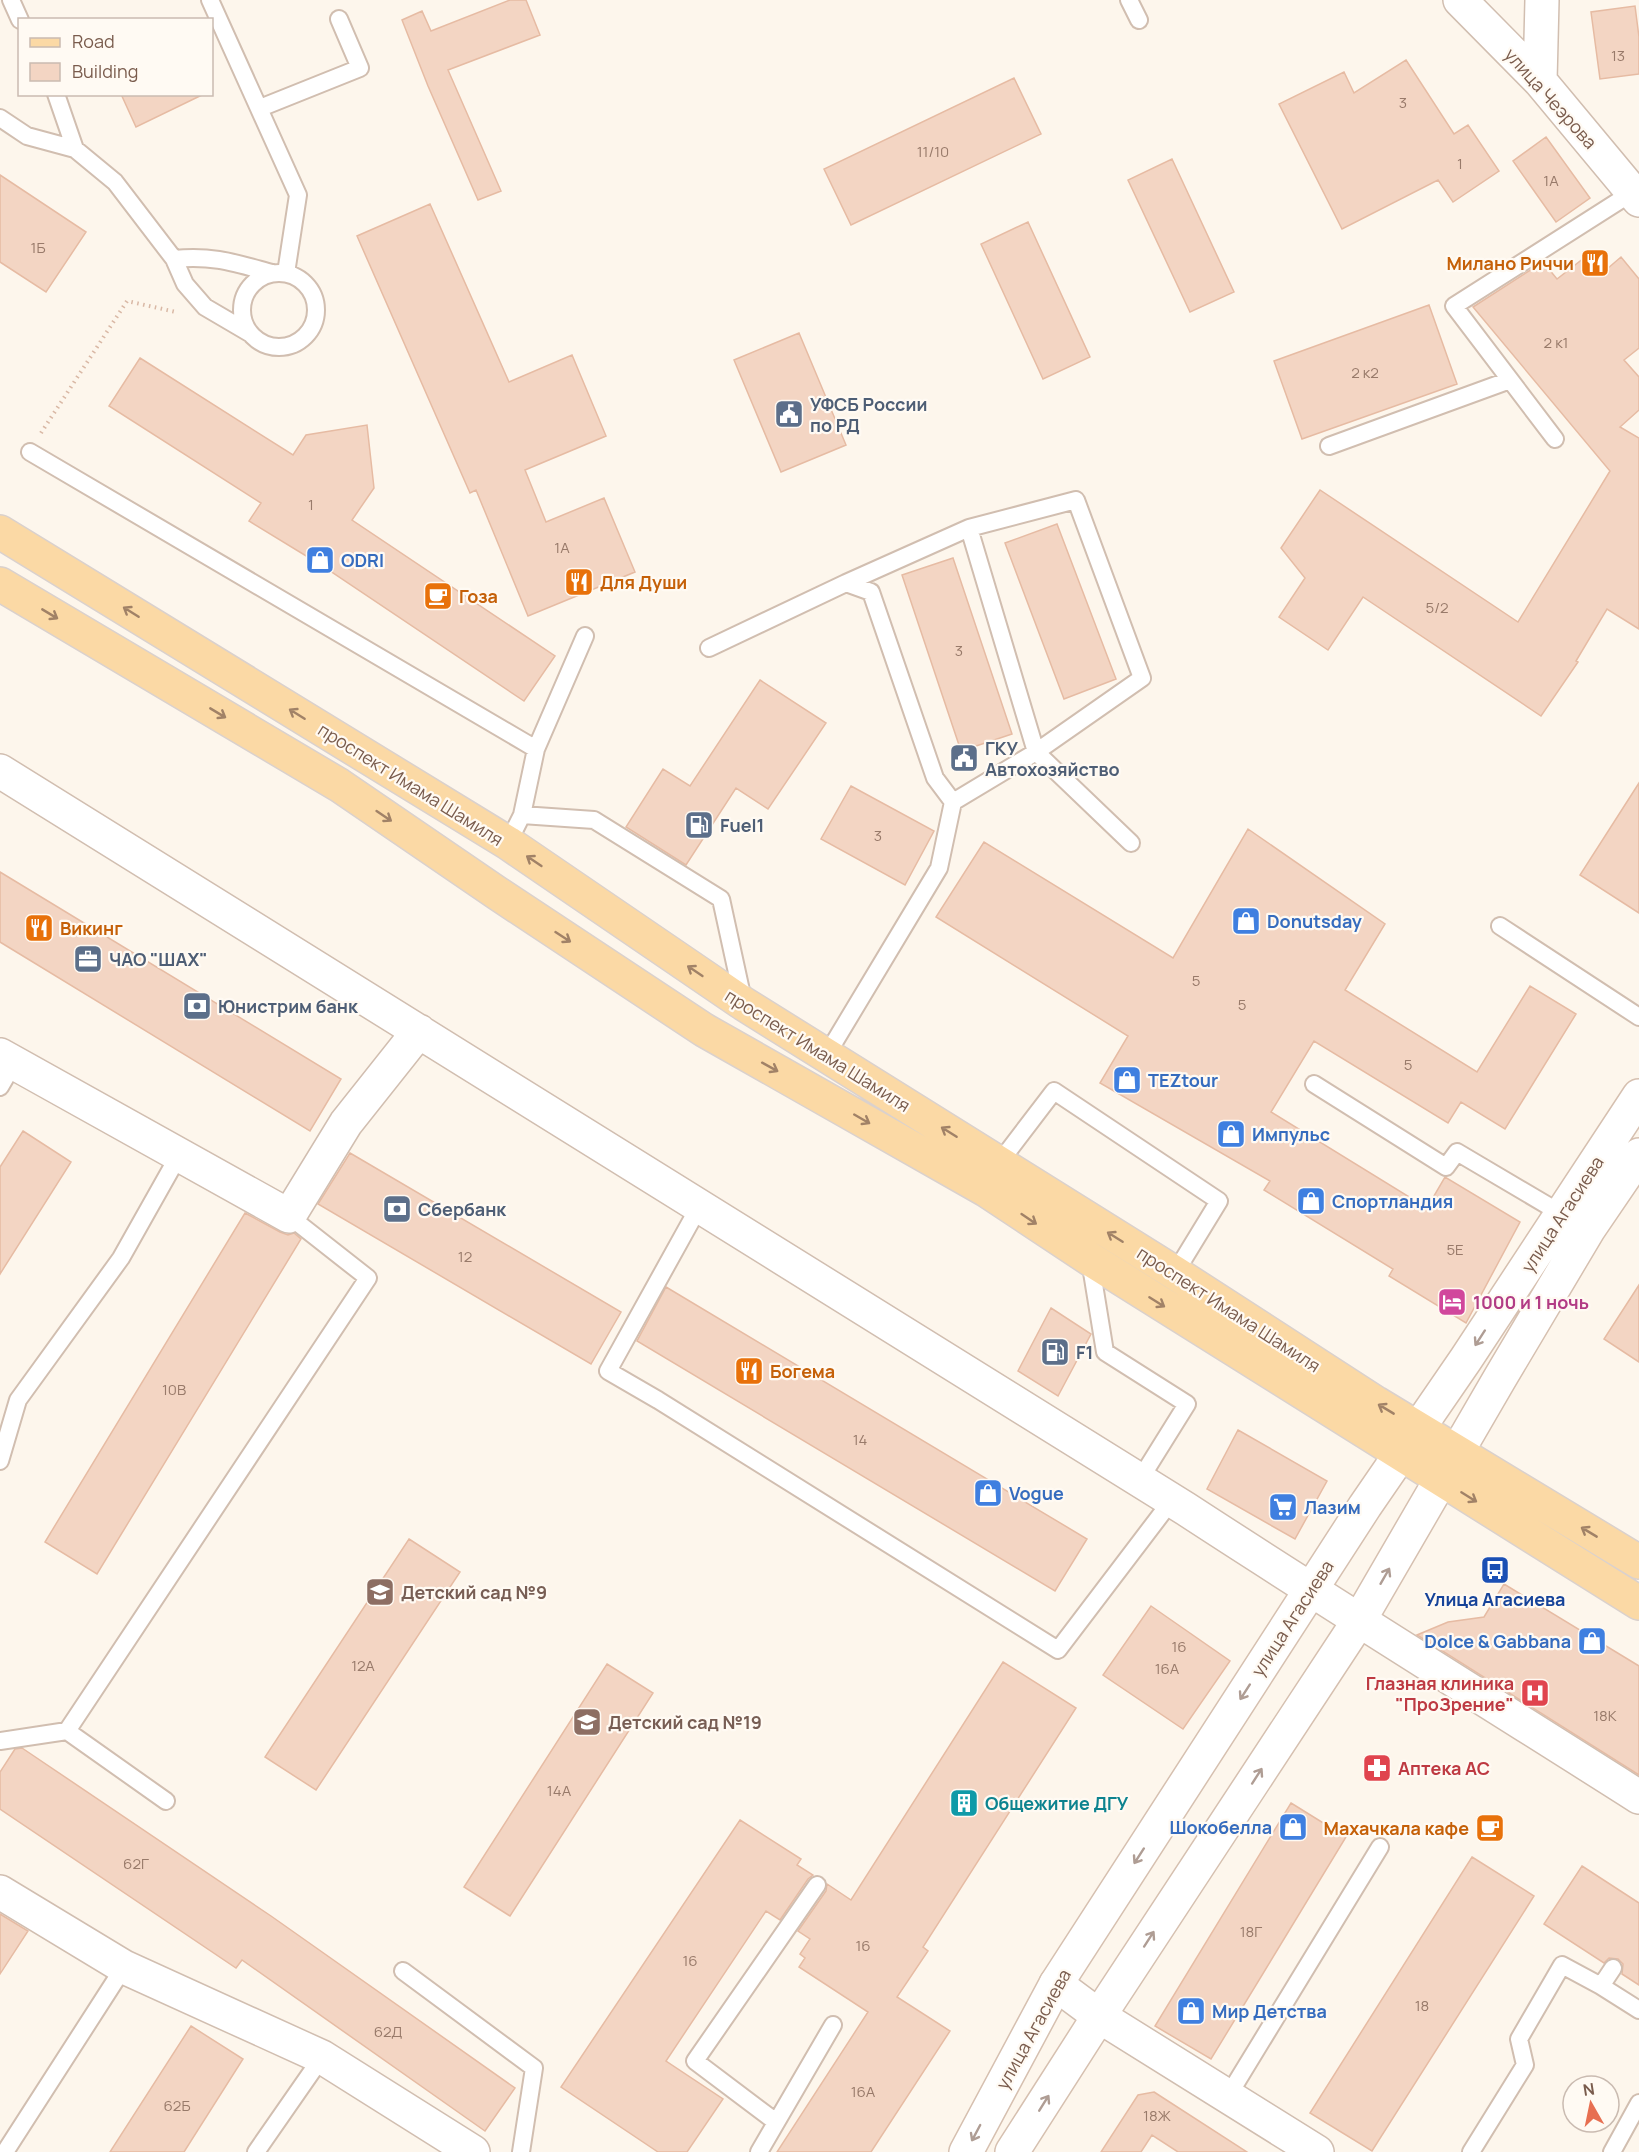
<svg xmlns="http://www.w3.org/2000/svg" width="1639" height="2152" viewBox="0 0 1639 2152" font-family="Manrope,sans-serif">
  <rect width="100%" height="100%" fill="#fdf6ec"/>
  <path fill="#f3d5c3" stroke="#e6bba3" stroke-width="1.5" d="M510 0H526L540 35 448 70 501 191 478 200 428 86 402 20 422 11 431 31Z
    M1635 6 1639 37V74L1600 79 1591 12Z
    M1406 60 1454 134 1468 125 1499 171 1453 202 1438 180 1342 229 1279 104 1344 72 1354 93Z
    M1014 78 1041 134 851 225 824 169Z
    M121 94H204L136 127Z
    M1546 137 1590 198 1556 222 1513 161Z
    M1172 159 1234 292 1190 312 1128 180Z
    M0 175 86 232 46 292 0 262Z
    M430 204 509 382 572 355 606 436 525 470 546 522 604 498 635 572 528 616 476 490 470 493 357 236Z
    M1028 222 1090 357 1043 379 981 244Z
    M1593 251 1607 269 1621 257 1639 279V348L1624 360 1639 377V410L1620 427 1639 438V629L1607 609 1576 661 1578 662 1541 716 1363 597 1328 650 1279 617 1305 578 1281 548 1320 490 1518 622 1610 471 1473 307 1543 262 1557 279Z
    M1429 305 1457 384 1302 439 1274 361Z
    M799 333 846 445 781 472 734 360Z
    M140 358 293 455 306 435 367 425 374 488 352 520 555 656 524 701 321 565 249 521 261 503 109 406Z
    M1057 524 1116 679 1064 699 1005 543Z
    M953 558 1012 734 961 751 902 575Z
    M760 680 826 723 768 809 736 788 686 865 626 827 663 769 690 786Z
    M1639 783V913L1580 875Z
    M851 786 934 831 905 885 821 839Z
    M1248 829 1385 924 1345 990 1477 1072 1530 986 1576 1014 1505 1129 1461 1102 1448 1123 1314 1041 1271 1112 1427 1208 1445 1177 1520 1222 1466 1323 1389 1276 1393 1269 1264 1190 1270 1181 1100 1083 1128 1036 936 917 984 842 1173 958Z
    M0 872 341 1079 310 1131 0 942Z
    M23 1131 71 1162 0 1274V1167Z
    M350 1153 621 1312 591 1364 318 1204Z
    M245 1213 280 1232 288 1235 294 1233 301 1239 97 1574 45 1542Z
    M1639 1285V1362L1604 1339Z
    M666 1287 1087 1539 1055 1591 637 1341Z
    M1051 1308 1091 1334 1058 1396 1018 1371Z
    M1238 1430 1327 1481 1295 1539 1207 1489Z
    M409 1539 460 1572 316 1790 265 1757Z
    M1504 1584 1639 1666V1775L1417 1635 1448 1622 1484 1617Z
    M1151 1606 1230 1661 1183 1729 1103 1675Z
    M1003 1662 1076 1708 923 1947 928 1951 897 1997 950 2031 871 2152H777L868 2012 799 1967 805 1958 800 1954 810 1939 798 1931 826 1891 827 1884 851 1900Z
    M607 1664 653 1693 510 1916 464 1887Z
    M22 1748 271 1916 515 2088 485 2131 242 1960 236 1968 0 1809V1772L15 1749Z
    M1291 1803 1346 1837 1211 2059 1155 2026Z
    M740 1820 801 1859 797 1865 813 1875 808 1879 780 1920 766 1911 666 2061 723 2099 687 2152H658L561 2087Z
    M1472 1857 1534 1896 1372 2151 1310 2113Z
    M1582 1866 1639 1903V1985L1622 1974 1623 1964 1618 1959 1609 1958 1604 1963 1544 1924Z
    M0 1914 28 1931 0 1974Z
    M191 2026 243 2059 184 2152H110Z
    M1154 2092 1247 2152H1178L1152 2135 1141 2152H1101L1138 2095Z"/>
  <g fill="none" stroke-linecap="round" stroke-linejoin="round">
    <g stroke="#d1beb0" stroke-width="20">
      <path id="service" d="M11 0 20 20
        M210 0 298 195 286 273
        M1129 0 1139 20
        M56 94 75 149
        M260 108 360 68 339 19
        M0 118 27 136 75 149 115 182 174 259 185 284 205 307 251 334
        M174 259C213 255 235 263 272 273
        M242 310a37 37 0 1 1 74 0a37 37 0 1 1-74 0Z
        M1555 439 1454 306 1633 192
        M1329 446 1510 380
        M30 452 536 749 522 815 508 843
        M969 528 1076 500 1142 678 1036 752 1131 843
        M846 583 969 528 1036 752 953 802
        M709 648 846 583 871 592 935 778 953 802 939 868 826 1056
        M536 749 585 636
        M522 815 594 820 721 899 743 1000
        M1500 926 1639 1017
        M1314 1084 1446 1167 1457 1152 1562 1214
        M0 1087 14 1063
        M999 1163 1054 1091 1219 1201 1175 1273
        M700 1205 608 1371 658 1400 1058 1650 1172 1500
        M1090 1260 1105 1352 1187 1404 1139 1481
        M0 1461 18 1400 121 1258 179 1155
        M67 1731 166 1801
        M0 1741 67 1731 368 1278 289 1216
        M1613 1968 1601 1986 1639 2010
        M403 1971 534 2068 521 2152
        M1228 2096 1380 1847
        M776 2122 695 2061 817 1885
        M5 2152 124 1967
        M256 2152 322 2057
        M759 2152 833 2025
        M1471 2152 1525 2065 1519 2039 1562 1965 1601 1986
        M1612 2152 1639 2103"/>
    </g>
    <g stroke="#d1beb0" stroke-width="36">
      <path id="minor" d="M1460 0 1540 81 1639 200
        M1540 81 1542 0
        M0 771 1186 1509C1336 1607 1488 1701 1639 1797
        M0 1055 289 1216 346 1123 419 1031
        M0 1892 124 1967 322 2057 473 2152
        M1056 1984 1099 2016 1317 2152"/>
    </g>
    <g stroke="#d6c0b0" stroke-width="36">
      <path id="secondary" d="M966 2152 1056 1984 1365 1506 1466 1359 1639 1096
        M1012 2152 1099 2016 1360 1619 1500 1378 1588 1230 1639 1155"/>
    </g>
    <g stroke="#dad1cd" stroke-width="36">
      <path id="primary" d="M0 532 508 843 744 1004 1175 1273 1376 1403 1639 1562
        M0 584 339 785 497 893 704 1030 986 1190 1090 1259 1639 1603"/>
    </g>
    <path stroke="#d9b8a5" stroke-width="4" stroke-dasharray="1.5 4.5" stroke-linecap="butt" d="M41 433 127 301 176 312"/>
    <use href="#service" stroke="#fff" stroke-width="16"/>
    <use href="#minor" stroke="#fff" stroke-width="33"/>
    <use href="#secondary" stroke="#fff" stroke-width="33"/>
    <use href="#primary" stroke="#fbd9a5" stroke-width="33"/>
  </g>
  <defs><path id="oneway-shaft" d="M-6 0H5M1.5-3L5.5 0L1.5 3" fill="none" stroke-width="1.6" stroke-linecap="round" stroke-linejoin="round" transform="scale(1.5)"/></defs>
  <g stroke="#a18267">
    <use href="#oneway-shaft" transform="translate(131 612) rotate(-148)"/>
    <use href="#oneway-shaft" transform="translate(50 614) rotate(31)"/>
    <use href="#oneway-shaft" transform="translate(218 713) rotate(31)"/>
    <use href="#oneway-shaft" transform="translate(297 714) rotate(-148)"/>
    <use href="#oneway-shaft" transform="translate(384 816) rotate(34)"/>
    <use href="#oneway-shaft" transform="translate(534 861) rotate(-146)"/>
    <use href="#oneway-shaft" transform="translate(563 937) rotate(33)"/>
    <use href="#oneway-shaft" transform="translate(695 971) rotate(-146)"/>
    <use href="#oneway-shaft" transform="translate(770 1067) rotate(29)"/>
    <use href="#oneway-shaft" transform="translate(862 1119) rotate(30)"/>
    <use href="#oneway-shaft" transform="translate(949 1132) rotate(-148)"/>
    <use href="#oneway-shaft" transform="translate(1029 1219) rotate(34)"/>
    <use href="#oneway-shaft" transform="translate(1115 1237) rotate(-148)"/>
    <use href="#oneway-shaft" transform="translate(1157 1302) rotate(32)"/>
    <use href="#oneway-shaft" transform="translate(1386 1409) rotate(-149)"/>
    <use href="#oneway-shaft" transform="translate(1469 1497) rotate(32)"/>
    <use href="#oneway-shaft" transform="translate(1589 1532) rotate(-149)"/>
  </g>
  <g stroke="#af9d94">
    <use href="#oneway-shaft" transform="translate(1480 1338) rotate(123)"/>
    <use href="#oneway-shaft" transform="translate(1385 1576) rotate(-60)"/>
    <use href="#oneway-shaft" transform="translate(1245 1692) rotate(123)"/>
    <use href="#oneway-shaft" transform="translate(1257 1776) rotate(-57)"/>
    <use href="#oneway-shaft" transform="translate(1139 1856) rotate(123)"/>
    <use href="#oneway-shaft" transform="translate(1149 1939) rotate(-57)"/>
    <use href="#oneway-shaft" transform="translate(1044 2103) rotate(-58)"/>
    <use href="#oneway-shaft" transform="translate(976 2133) rotate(118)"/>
  </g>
  <defs>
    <g id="restaurant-square" transform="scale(1.5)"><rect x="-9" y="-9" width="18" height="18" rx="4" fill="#e8710a" stroke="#fffaf3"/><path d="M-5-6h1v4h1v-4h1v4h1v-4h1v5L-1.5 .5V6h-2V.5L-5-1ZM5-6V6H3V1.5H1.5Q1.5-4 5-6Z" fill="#fff"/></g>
    <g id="civic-square" transform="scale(1.5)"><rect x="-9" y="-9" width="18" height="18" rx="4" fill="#5c6f8a" stroke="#fffaf3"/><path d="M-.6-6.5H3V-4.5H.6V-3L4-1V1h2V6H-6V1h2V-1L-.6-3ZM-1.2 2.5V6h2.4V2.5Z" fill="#fff"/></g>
    <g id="shop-square" transform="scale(1.5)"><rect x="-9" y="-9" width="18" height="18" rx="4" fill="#3f7fe0" stroke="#fffaf3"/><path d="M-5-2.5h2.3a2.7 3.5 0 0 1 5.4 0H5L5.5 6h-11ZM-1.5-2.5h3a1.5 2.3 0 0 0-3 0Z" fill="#fff"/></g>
    <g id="cafe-square" transform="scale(1.5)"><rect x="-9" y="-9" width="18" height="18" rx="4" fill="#e8710a" stroke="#fffaf3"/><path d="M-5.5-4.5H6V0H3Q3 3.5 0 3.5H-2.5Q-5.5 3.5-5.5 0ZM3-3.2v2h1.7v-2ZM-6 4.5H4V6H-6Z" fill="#fff"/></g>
    <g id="fuel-square" transform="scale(1.5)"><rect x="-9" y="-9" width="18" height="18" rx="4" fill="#5c6f8a" stroke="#fffaf3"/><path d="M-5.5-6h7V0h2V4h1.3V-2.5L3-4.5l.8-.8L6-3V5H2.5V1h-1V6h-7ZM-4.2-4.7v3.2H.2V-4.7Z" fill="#fff"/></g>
    <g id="office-square" transform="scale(1.5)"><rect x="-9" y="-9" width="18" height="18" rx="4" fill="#5c6f8a" stroke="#fffaf3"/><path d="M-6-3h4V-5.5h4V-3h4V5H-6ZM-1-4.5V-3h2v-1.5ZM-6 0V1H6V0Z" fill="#fff"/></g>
    <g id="bank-square" transform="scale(1.5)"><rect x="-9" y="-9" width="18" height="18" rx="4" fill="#5c6f8a" stroke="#fffaf3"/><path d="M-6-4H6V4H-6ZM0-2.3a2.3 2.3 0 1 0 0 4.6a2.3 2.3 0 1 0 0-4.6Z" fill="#fff"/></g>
    <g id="hotel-square" transform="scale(1.5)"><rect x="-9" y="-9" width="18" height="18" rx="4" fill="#d1479c" stroke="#fffaf3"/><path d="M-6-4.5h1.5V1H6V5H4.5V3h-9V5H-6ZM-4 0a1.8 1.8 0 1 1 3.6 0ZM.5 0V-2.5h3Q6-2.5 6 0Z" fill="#fff"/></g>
    <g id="supermarket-square" transform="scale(1.5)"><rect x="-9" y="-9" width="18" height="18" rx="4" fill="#3f7fe0" stroke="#fffaf3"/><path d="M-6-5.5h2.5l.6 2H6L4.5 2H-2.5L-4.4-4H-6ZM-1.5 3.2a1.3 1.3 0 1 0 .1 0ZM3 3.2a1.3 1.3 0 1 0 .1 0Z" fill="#fff"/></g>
    <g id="bus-square" transform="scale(1.5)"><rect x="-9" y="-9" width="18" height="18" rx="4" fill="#1a4fb4" stroke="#fffaf3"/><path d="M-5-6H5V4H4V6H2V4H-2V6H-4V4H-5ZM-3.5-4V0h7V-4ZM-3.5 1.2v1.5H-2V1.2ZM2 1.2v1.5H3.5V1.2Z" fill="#fff"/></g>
    <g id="school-square" transform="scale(1.5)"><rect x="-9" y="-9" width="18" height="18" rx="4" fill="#8d6e63" stroke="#fffaf3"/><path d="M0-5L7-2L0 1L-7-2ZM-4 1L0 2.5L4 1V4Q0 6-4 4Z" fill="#fff"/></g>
    <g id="hospital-square" transform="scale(1.5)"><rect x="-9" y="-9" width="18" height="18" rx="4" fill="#e0444e" stroke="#fffaf3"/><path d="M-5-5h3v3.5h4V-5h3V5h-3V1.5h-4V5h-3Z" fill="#fff"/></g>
    <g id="pharmacy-square" transform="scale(1.5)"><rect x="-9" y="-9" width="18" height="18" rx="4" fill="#e0444e" stroke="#fffaf3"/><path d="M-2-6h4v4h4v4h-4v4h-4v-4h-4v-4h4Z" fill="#fff"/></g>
    <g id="building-square" transform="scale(1.5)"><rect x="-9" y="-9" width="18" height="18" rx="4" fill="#0f9aa8" stroke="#fffaf3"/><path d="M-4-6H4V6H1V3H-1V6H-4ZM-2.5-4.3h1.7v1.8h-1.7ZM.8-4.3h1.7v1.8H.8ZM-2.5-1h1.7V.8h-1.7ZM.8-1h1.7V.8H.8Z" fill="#fff"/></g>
  </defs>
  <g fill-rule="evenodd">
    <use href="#restaurant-square" x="1595" y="263"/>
    <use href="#civic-square" x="789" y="414"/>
    <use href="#shop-square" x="320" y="560"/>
    <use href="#restaurant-square" x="579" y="582"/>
    <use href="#cafe-square" x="438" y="596"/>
    <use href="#civic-square" x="964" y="758"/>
    <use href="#fuel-square" x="699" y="825"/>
    <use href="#shop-square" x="1246" y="921"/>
    <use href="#restaurant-square" x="39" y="928"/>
    <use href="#office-square" x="88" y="959"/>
    <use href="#bank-square" x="197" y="1006"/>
    <use href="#shop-square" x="1127" y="1080"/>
    <use href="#shop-square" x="1231" y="1134"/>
    <use href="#shop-square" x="1311" y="1201"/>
    <use href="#bank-square" x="397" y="1209"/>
    <use href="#hotel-square" x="1452" y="1302"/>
    <use href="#fuel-square" x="1055" y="1352"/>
    <use href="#restaurant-square" x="749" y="1371"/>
    <use href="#shop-square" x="988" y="1493"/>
    <use href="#supermarket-square" x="1283" y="1507"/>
    <use href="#bus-square" x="1495" y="1570"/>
    <use href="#school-square" x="380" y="1592"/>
    <use href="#shop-square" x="1592" y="1641"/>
    <use href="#hospital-square" x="1535" y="1693"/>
    <use href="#school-square" x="587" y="1722"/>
    <use href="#pharmacy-square" x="1377" y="1768"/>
    <use href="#building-square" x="964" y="1803"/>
    <use href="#shop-square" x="1293" y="1827"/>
    <use href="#cafe-square" x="1490" y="1828"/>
    <use href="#shop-square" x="1191" y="2011"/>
  </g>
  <g text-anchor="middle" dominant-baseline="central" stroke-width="4.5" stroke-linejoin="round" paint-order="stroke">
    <g font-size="15" fill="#987a6a">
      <text x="1618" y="55">13</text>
      <text x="1403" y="102">3</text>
      <text x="933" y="151">11/10</text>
      <text x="1460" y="163">1</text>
      <text x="1551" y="180">1А</text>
      <text x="38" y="247">1Б</text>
      <text x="1556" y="342">2 к1</text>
      <text x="1365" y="372">2 к2</text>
      <text x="311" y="504">1</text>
      <text x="562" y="547">1А</text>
      <text x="1437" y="607">5/2</text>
      <text x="959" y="650">3</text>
      <text x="878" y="835">3</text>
      <text x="1196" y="980">5</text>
      <text x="1242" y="1004">5</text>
      <text x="1408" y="1064">5</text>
      <text x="1455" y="1249">5Е</text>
      <text x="465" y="1256">12</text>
      <text x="174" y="1389">10В</text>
      <text x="860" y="1439">14</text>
      <text x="1179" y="1646">16</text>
      <text x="363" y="1665">12А</text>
      <text x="1167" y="1668">16А</text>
      <text x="1605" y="1715">18К</text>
      <text x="559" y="1790">14А</text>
      <text x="136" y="1863">62Г</text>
      <text x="1251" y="1931">18Г</text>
      <text x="863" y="1945">16</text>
      <text x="690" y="1960">16</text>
      <text x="1422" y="2005">18</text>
      <text x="388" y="2031">62Д</text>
      <text x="863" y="2091">16А</text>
      <text x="177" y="2105">62Б</text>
      <text x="1157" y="2115">18Ж</text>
    </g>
    <g font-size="18" fill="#7a5c4d" stroke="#fffaf3">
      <text transform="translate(1551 98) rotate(48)">улица Чеэрова</text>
      <text transform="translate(411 784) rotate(32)">проспект Имама Шамиля</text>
      <text transform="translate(818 1050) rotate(32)">проспект Имама Шамиля</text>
      <text transform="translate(1562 1214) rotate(-57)">улица Агасиева</text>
      <text transform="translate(1229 1309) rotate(33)">проспект Имама Шамиля</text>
      <text transform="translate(1292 1618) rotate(-57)">улица Агасиева</text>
      <text transform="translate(1033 2029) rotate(-61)">улица Агасиева</text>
    </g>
    <g font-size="18" font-weight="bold" fill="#c56008" stroke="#fffaf3" text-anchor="start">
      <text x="1574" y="263" text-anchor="end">Милано Риччи</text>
      <text x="600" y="582">Для Души</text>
      <text x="459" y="596">Гоза</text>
      <text x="60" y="928">Викинг</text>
      <text x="770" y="1371">Богема</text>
      <text x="1469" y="1828" text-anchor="end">Махачкала кафе</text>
    </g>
    <g font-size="18" font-weight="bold" fill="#4e5e75" stroke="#fffaf3" text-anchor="start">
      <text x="810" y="404">УФСБ России<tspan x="810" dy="21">по РД</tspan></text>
      <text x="985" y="748">ГКУ<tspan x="985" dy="21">Автохозяйство</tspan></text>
      <text x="720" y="825">Fuel1</text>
      <text x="109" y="959">ЧАО "ШАХ"</text>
      <text x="218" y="1006">Юнистрим банк</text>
      <text x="418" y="1209">Сбербанк</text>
      <text x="1076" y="1352">F1</text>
    </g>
    <g font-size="18" font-weight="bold" fill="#366cbe" stroke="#fffaf3" text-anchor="start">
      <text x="341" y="560">ODRI</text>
      <text x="1267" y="921">Donutsday</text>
      <text x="1148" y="1080">TEZtour</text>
      <text x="1252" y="1134">Импульс</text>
      <text x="1332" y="1201">Спортландия</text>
      <text x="1009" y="1493">Vogue</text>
      <text x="1304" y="1507">Лазим</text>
      <text x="1571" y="1641" text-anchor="end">Dolce &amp; Gabbana</text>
      <text x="1272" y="1827" text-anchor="end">Шокобелла</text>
      <text x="1212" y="2011">Мир Детства</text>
    </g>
    <g font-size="18" font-weight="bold" fill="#b23c85" stroke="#fffaf3" text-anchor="start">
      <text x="1473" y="1302">1000 и 1 ночь</text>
    </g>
    <g font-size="18" font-weight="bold" fill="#785e54" stroke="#fffaf3" text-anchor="start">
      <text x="401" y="1592">Детский сад №9</text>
      <text x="608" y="1722">Детский сад №19</text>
    </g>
    <g font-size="18" font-weight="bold" fill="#164399" stroke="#fffaf3">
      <text x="1495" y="1599">Улица Агасиева</text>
    </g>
    <g font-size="18" font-weight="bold" fill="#be3a42" stroke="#fffaf3" text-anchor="end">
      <text x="1514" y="1683">Глазная клиника<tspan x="1514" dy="21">"ПроЗрение"</tspan></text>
      <text x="1398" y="1768" text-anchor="start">Аптека АС</text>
    </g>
    <g font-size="18" font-weight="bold" fill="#0d838f" stroke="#fffaf3" text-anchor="start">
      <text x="985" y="1803">Общежитие ДГУ</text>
    </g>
  </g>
  <rect x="18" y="18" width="195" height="78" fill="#fffaf3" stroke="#cabbb1" stroke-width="1.5"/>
  <rect x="30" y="38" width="30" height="9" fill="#fbd9a5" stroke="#cabbb1" stroke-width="1.5"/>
  <text x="72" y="48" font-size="18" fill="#7a5c4d">Road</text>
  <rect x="30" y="63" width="30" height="18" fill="#f3d5c3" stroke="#cabbb1" stroke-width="1.5"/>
  <text x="72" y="78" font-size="18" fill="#7a5c4d">Building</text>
  <g transform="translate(1591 2104) rotate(351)"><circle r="28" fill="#fffaf3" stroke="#cabbb1" stroke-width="1.5"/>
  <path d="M0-4.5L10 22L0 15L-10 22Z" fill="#e76f51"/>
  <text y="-9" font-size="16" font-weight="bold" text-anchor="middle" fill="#7a5c4d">N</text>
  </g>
</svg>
